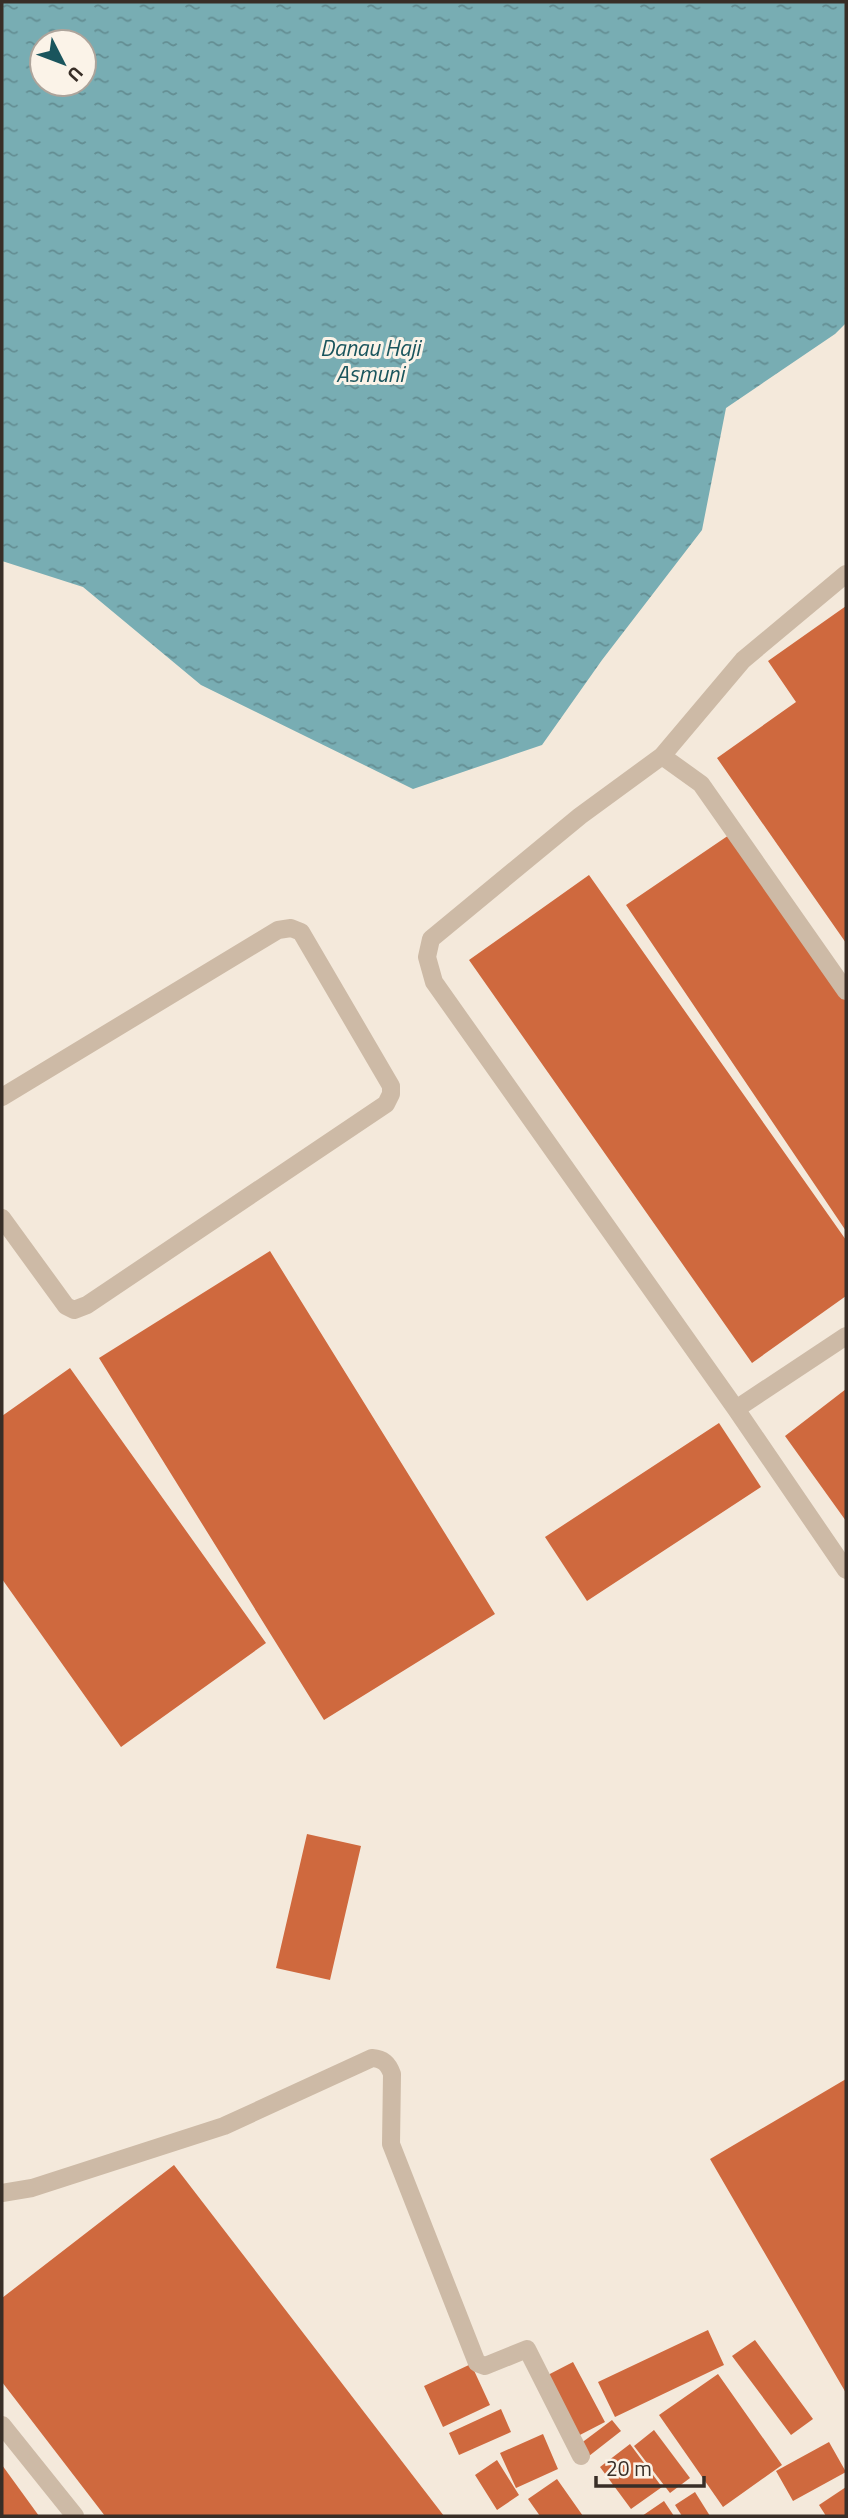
<svg xmlns="http://www.w3.org/2000/svg" width="848" height="2518" viewBox="0 0 848 2518" font-family="'Titillium Web',sans-serif">
  <defs>
    <pattern id="water-ripples" width="26" height="14" patternUnits="userSpaceOnUse" patternTransform="scale(1.75)"><rect width="26" height="14" fill="#78adb3"/><path d="M2 4q2-2 4 0t4 0M15 11q2-2 4 0t4 0" fill="none" stroke="#638d92"/></pattern>
  </defs>
  <rect width="100%" height="100%" fill="#f4e9db"/>
  <path fill="url(#water-ripples)" fill-rule="evenodd" d="M2 2H846V323L835 334 726 408 702 530 602 660 542 745 413 789 201 685 83 587 2 561ZM42 42H84V84H42Z"/>
  <path fill="#cf693e" d="M846 606V943L717 758 796 702 768 661Z
    M732 833 846 1001V1231L626 905Z
    M589 875 846 1240V1296L752 1363 469 960Z
    M270 1251 495 1614 324 1720 99 1358Z
    M70 1368 266 1643 121 1747 2 1579V1416Z
    M846 1389V1521L785 1436Z
    M719 1423 761 1487 587 1601 545 1537Z
    M307 1834 361 1846 330 1980 276 1968Z
    M846 2079V2393L710 2159Z
    M174 2165 444 2516H105L2 2382V2298Z
    M708 2330 724 2365 615 2417 598 2382Z
    M755 2340 813 2419 791 2435 732 2356Z
    M573 2362 605 2422 576 2437 544 2377Z
    M471 2364 490 2405 443 2427 424 2386Z
    M718 2374 782 2465 723 2507 659 2415Z
    M501 2409 511 2432 459 2455 449 2433Z
    M612 2420 621 2431 589 2456 580 2444Z
    M654 2430 690 2478 670 2493 634 2446Z
    M543 2434 558 2469 516 2488 500 2453Z
    M829 2442 846 2472 793 2501 776 2471Z
    M630 2444 662 2487 631 2509 600 2467Z
    M497 2460 519 2495 497 2510 475 2475Z
    M2 2465 39 2516H2Z
    M557 2479 583 2516H540L528 2499Z
    M846 2487V2516H826L819 2505Z
    M695 2492 710 2516H682L675 2505Z
    M664 2501 674 2516H642Z"/>
  <g fill="none" stroke-linecap="round" stroke-linejoin="round">
    <path stroke="#cdbaa6" stroke-width="18" d="M662 756 743 660 846 574
      M846 991 701 784 662 756 580 816 431 939 427 957 434 982 736 1409 846 1570
      M2 1097 278 930 291 928 301 932 391 1086V1094L386 1104 87 1305 74 1310 66 1306 2 1218
      M736 1409 846 1336
      M2 2425 75 2516"/>
    <path stroke="#cdbaa6" stroke-width="18" d="M2 2193 32 2188 224 2126 372 2058C383 2059 388 2063 392 2074L391 2144 477 2363 485 2366 527 2349 581 2456"/>
  </g>
  <g text-anchor="middle" dominant-baseline="central" stroke-width="6" stroke-linejoin="round" paint-order="stroke">
    <g font-size="23" font-style="italic" fill="#1a555d" stroke="#fbf3e8">
      <text x="370" y="347">Danau Haji<tspan x="370" dy="26">Asmuni</tspan></text>
    </g>
  </g>
  <rect width="848" height="2518" fill="none" stroke="#382e27" stroke-width="7"/>
  <g transform="translate(63 63) rotate(132)"><circle r="33" fill="#fbf3e8" stroke="#ada49b" stroke-width="2"/>
  <path d="M0-5L12 26L0 18L-12 26Z" fill="#1a555d"/>
  <text y="-10" font-size="19" font-weight="bold" text-anchor="middle" fill="#382e27">U</text>
  </g>
  <path d="M596 2476v10h108v-10" fill="none" stroke="#382e27" stroke-width="3.5"/>
  <text x="606" y="2476" font-size="21" fill="#382e27" stroke="#fbf3e8" stroke-width="5" paint-order="stroke">20 m</text>
</svg>
